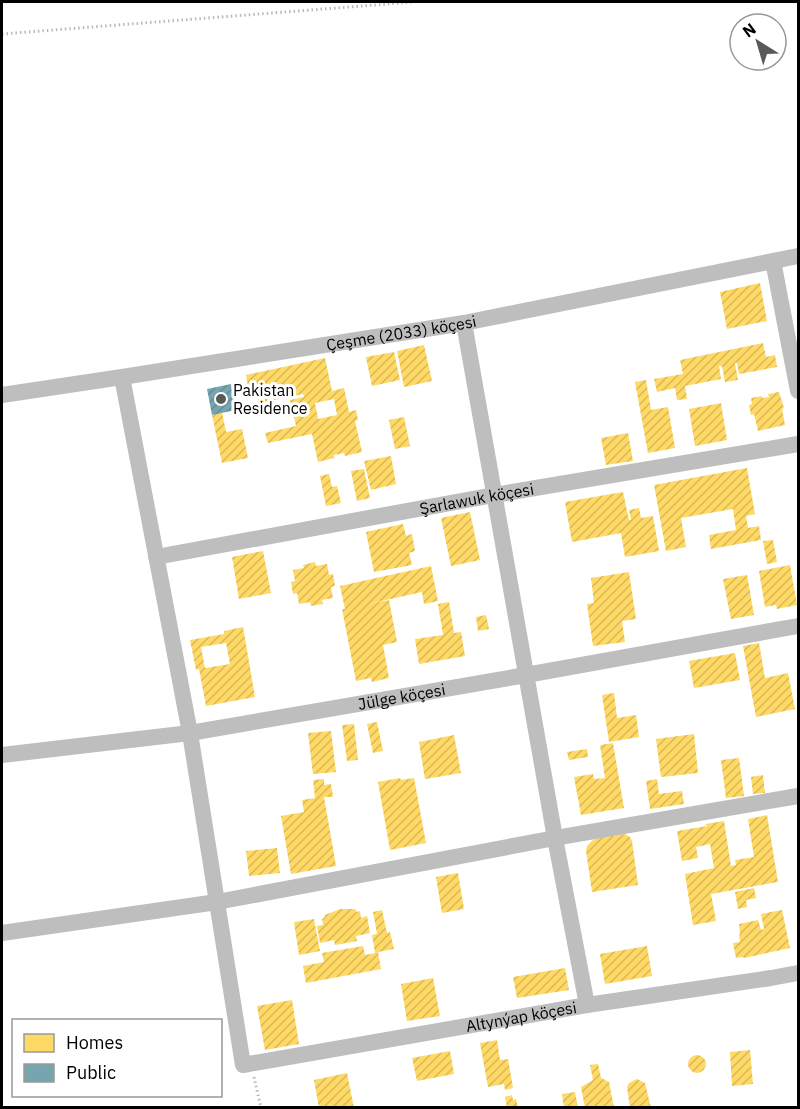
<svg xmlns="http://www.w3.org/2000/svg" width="800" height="1109" viewBox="0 0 800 1109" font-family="'IBM Plex Sans',sans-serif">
  <defs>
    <pattern id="homes-hatch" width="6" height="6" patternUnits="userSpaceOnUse" patternTransform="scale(1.5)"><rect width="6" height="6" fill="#ffd966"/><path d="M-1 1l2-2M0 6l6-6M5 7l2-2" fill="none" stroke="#d9b857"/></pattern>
    <pattern id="public-hatch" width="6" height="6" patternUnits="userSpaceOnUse" patternTransform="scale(1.5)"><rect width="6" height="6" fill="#76a5af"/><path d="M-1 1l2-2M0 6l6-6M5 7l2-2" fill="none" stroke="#648c95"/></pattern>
  </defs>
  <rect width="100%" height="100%" fill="#fff"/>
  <path fill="url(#homes-hatch)" fill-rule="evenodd" d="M760 283 767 321 727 329 720 292Z
    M763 343 766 357 775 355 777 367 739 374 737 363H735L738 380 725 382 722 366H719L721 379 685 386 687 399 677 400 675 388 657 392 654 379 683 374 680 360Z
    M424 345 432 381 404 387 397 351Z
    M394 352 400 380 372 386 366 357Z
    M325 358 332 391 344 388 349 412 356 410 358 420 355 421 362 452 345 456 344 453 334 455V458L318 462 312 434 268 443 265 433 296 426 290 400 304 397 303 394 259 403 255 386 248 387 246 375ZM334 399 337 415 318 419 315 403Z
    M646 380 651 410 668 407 675 448 648 453 635 382Z
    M779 392 784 408 782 409 785 425 758 431 754 414 751 415 749 405 752 404 751 398 762 396V398L769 397 768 394Z
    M721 403 727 440 695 446 689 409Z
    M222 412 226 432 242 429 248 458 222 463 212 415Z
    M404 417 410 446 395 449 389 420Z
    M628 433 633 461 606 465 601 438Z
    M391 456 396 484 371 490 364 461Z
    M747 468 755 514 746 516 748 528 759 526 761 540 711 549 709 535 736 530 733 509 681 518 686 547 666 551 654 485Z
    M364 469 370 498 357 501 351 471Z
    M329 474 332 487 337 486 341 503 326 506 320 476Z
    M623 492 629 520H631L629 510 639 508 641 518 653 516 659 551 625 557 621 533 572 542 565 502Z
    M470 512 480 560 451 566 441 518Z
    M403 524 406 536 412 534 415 551 409 553 412 565 374 572 366 532Z
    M773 540 777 562 767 564 763 541Z
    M263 551 271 593 239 599 232 557Z
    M315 562 316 566 327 564 329 575 333 574 335 586 331 587 333 598 322 600 323 604 311 606 310 602 299 604 297 593 293 594 291 582 295 581 293 570 304 568 303 565Z
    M790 565 797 605 777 609 776 605 765 607 759 571Z
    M431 566 438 601 424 604 422 592 368 604 389 600 397 642 383 645 389 678 372 682 371 678 356 681 342 609H345L340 586Z
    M629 572 636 619 622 621 625 642 593 646 587 604 594 603 591 578Z
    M747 575 754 615 731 619 723 579Z
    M449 602 454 633 461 632 465 656 419 664 415 639 443 635 438 604Z
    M486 615 489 629 478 631 476 617Z
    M243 627 255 697 206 706 199 669 196 670 190 640 224 634V631ZM226 643 230 664 205 668 201 647Z
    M759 643 765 678 788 673 795 709 756 717 743 646Z
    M735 653 740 680 694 688 689 661Z
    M614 693 617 718 636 715 639 737 609 742 602 695Z
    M377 722 383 751 373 753 367 724Z
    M354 724 358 760 347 761 342 725Z
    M331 731 336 772 313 774 308 733Z
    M694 734 698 773 661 777 656 739Z
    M454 735 461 773 425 779 419 742Z
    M613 743 624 808 581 815 574 777 593 774 594 779 605 778 600 745Z
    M587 749 588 757 569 760 567 752Z
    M739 758 744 796 726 798 721 760Z
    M763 775 765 793 753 794 751 777Z
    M400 778 401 780 414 778 426 843 390 850 378 782Z
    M324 779V785L331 784 333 797H324L336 866 291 874 281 816 304 812 302 800 315 798 313 780Z
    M657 779 659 794 682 791 684 804 650 809 646 781Z
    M767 815 778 882 711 894 716 921 693 925 685 874 714 868 710 844 696 847 698 858 682 861 677 831 707 826 706 824 724 821 731 866 736 865 735 860 754 857 748 819Z
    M625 834 630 837 632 841 638 885 592 892 586 851 587 846 595 838Z
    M277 848 280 873 249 876 246 851Z
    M458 873 464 909 442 913 436 877Z
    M754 888 756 898 746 900 747 907 738 909 735 892Z
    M340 909H355L357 912 360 911 361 918 367 916 370 933 356 936 357 941 335 945 334 940 320 943 317 926 323 925 322 919 324 918 325 915Z
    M382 910 387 933 390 932 394 949 378 952 381 969 306 983 303 966 324 962 322 953 363 946 365 955 375 953 372 935 377 934 373 912Z
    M782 910 790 948 744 958 743 957 736 958 733 943 740 942 739 935 740 934 739 924 758 920 761 930 764 929 761 914Z
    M314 919 320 951 299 955 294 922Z
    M647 946 652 976 605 984 600 954Z
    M565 968 569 990 517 998 513 977Z
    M433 978 440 1016 407 1021 401 984Z
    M292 1000 299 1044 265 1050 257 1006Z
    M497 1040 500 1060 508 1059 513 1088 505 1090 504 1084 488 1087 480 1043Z
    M750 1050 753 1084 732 1086 730 1052Z
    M450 1051 454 1074 417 1081 412 1058Z
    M688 1064a9 9 0 1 1 18 0a9 9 0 1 1-18 0Z
    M598 1064 601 1078 609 1082 614 1108H585L581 1087 593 1080 590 1065Z
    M347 1073 354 1108H319L314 1080Z
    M637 1079 645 1083 651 1108H630L627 1087 629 1083Z
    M575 1092 578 1108H564L562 1094Z
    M512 1095 513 1100 516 1099 518 1108H507L505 1097Z"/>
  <path fill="url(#public-hatch)" d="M231 384 236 410 212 415 207 389Z"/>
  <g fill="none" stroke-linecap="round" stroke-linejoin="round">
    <path stroke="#b9b9b9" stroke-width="3" stroke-dasharray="1.5 3" stroke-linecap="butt" d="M2 34 413 2
      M254 1077 261 1108"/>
    <g stroke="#bebebe" stroke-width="16">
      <path d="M773 261 798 391"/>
      <path d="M464 323 555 838 587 1005"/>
      <path id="s1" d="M122 377 190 733 243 1065 587 1005 771 978 798 973"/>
      <path id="s2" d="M2 395 122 377 464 323 798 256"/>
      <path id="s3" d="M156 557 494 495 798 444"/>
      <path id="s4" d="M2 755 190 733 526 675 798 626"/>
      <path d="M2 933 217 902 555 838 798 796"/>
    </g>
  </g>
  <circle fill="#595959" stroke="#fff" stroke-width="2" cx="221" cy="399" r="6"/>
  <g text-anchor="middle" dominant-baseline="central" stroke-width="6" stroke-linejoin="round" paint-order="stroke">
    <g font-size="16" fill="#000" stroke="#fff">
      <text stroke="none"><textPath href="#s2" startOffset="404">Çeşme (2033) köçesi</textPath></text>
      <text stroke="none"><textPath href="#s3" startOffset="326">Şarlawuk köçesi</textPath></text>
      <text stroke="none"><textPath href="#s4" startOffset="404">Jülge köçesi</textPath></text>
      <text stroke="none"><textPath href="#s1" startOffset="981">Altynýap köçesi</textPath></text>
    </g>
    <g font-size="16" fill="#000" stroke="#fff" text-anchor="start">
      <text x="233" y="390">Pakistan<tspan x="233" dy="18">Residence</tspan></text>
    </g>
  </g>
  <rect width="800" height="1109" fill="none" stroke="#000000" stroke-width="6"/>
  <rect x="12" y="1019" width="210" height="78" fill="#ffffff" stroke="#999999" stroke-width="1.5"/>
  <rect x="24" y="1034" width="30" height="18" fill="#ffd966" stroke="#999999" stroke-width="1.5"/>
  <text x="66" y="1049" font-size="18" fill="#000000">Homes</text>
  <rect x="24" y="1064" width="30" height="18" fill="#76a5af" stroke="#999999" stroke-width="1.5"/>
  <text x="66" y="1079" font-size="18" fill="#000000">Public</text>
  <g transform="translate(758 42) rotate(323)"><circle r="28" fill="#ffffff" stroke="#999999" stroke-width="1.5"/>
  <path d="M0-4.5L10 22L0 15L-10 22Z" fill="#595959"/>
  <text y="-9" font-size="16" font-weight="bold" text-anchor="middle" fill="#000000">N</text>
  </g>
</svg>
